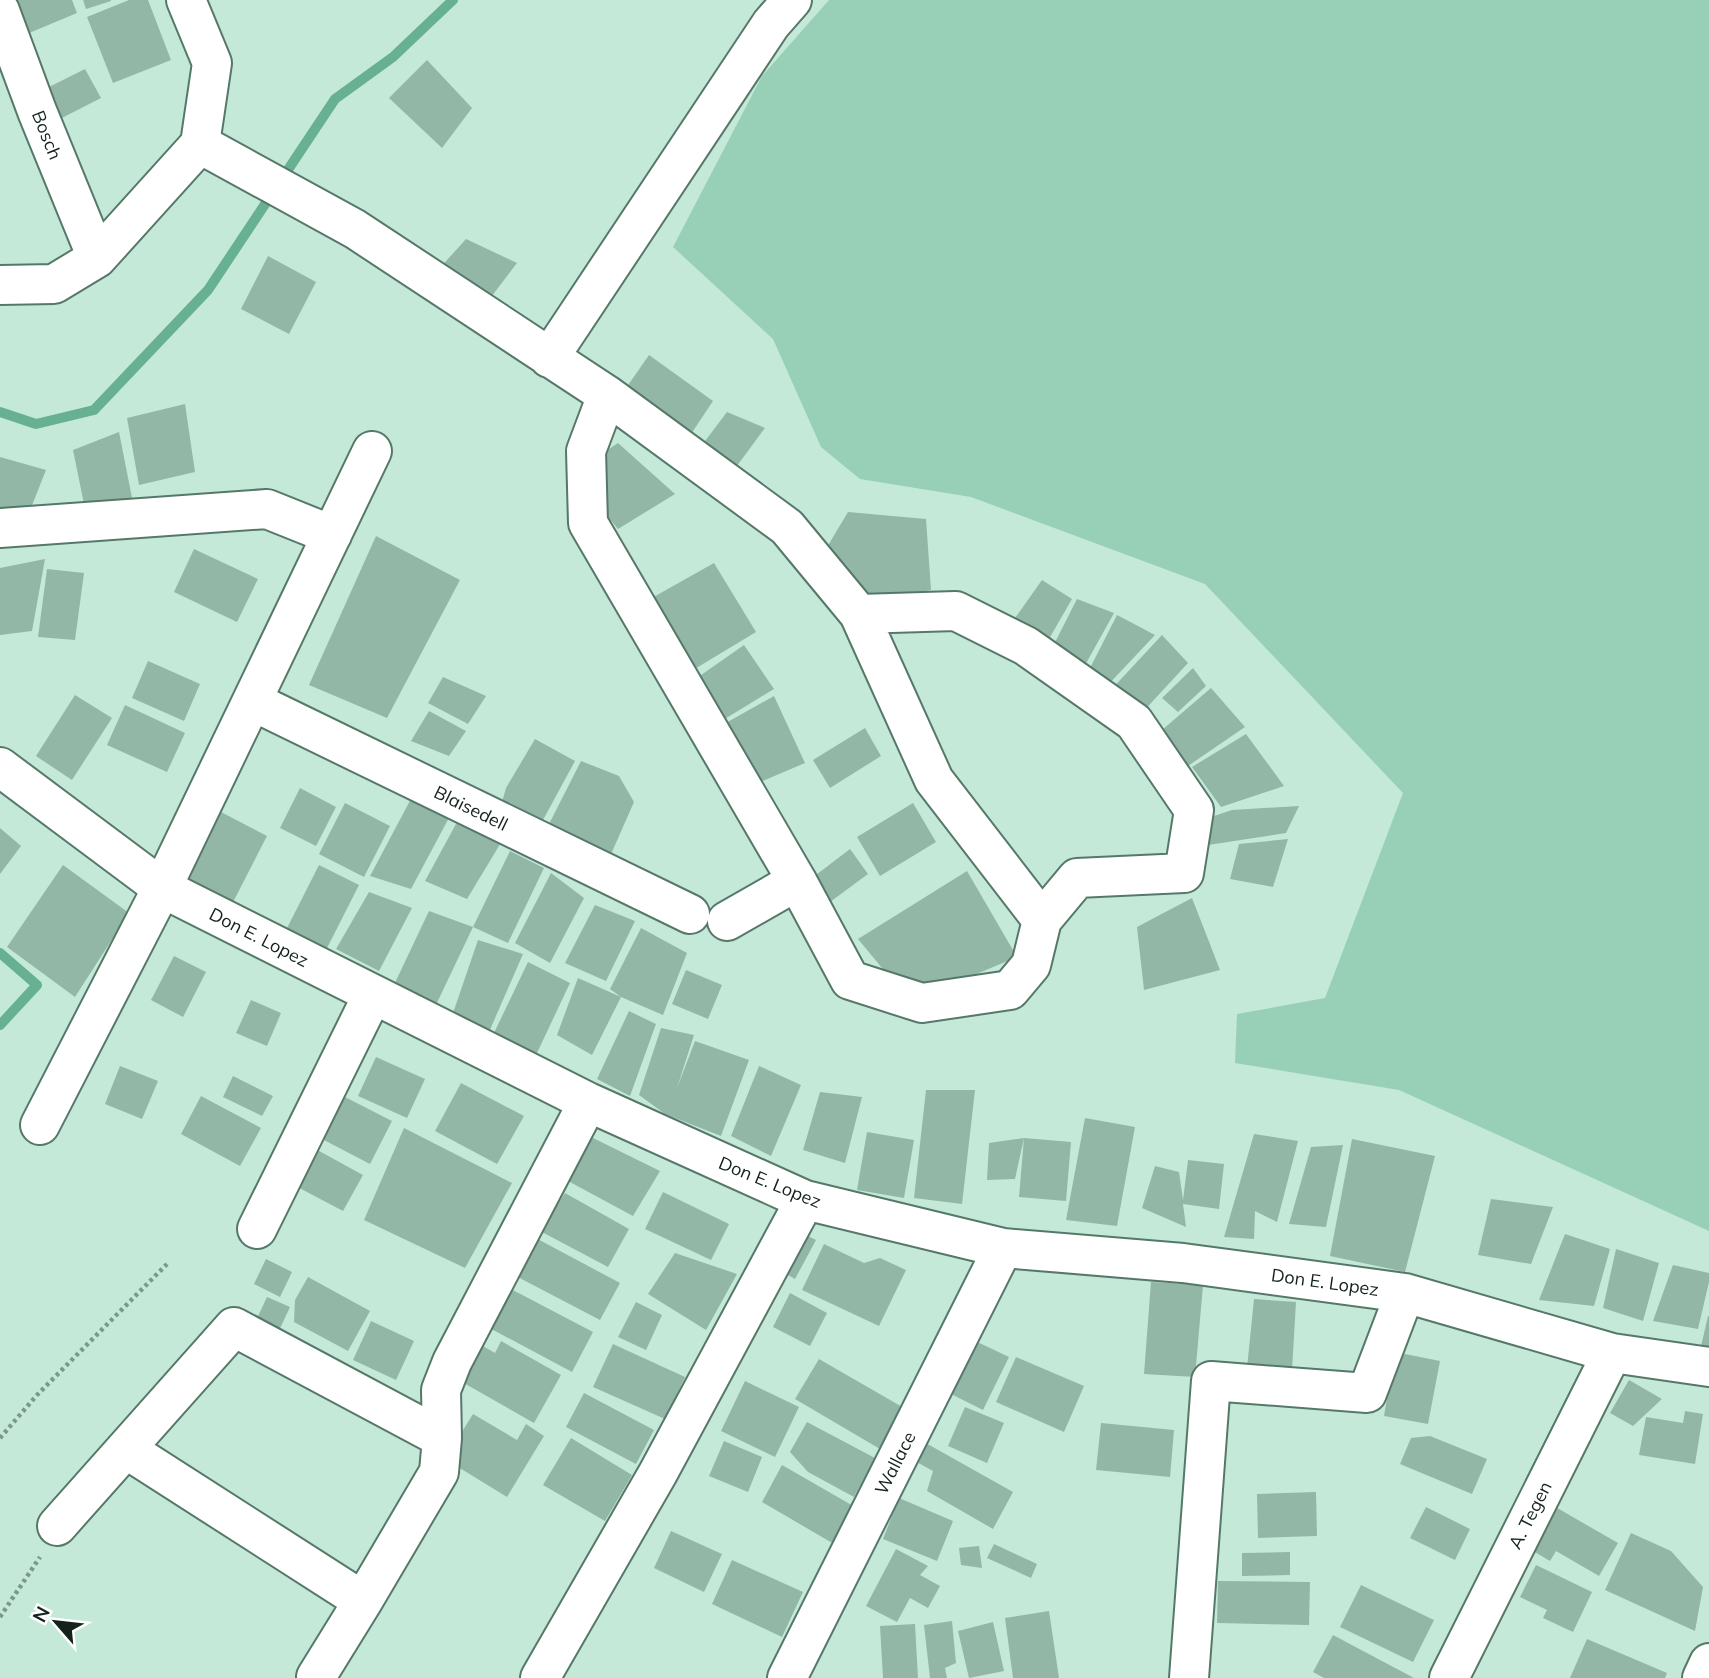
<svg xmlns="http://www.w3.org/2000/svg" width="1709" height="1678" viewBox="0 0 1709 1678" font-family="Mulish,sans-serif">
  <rect width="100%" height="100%" fill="#c4e9d8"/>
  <path fill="#97d0b7" d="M829 0H1709V1231L1399 1090 1235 1063 1237 1014 1325 998 1403 793 1205 584 971 497 860 479 821 447 773 339 673 247 762 76Z"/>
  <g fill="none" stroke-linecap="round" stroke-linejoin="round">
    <path stroke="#67b092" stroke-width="10" d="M0 412 36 424 94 410 208 290 335 99 393 57 453 0
      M0 953 37 985 0 1025"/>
  </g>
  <path fill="#93b7a7" d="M7 0H72L77 13 22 36Z
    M83 0H111V1L86 9Z
    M129 0H148L171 60 113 83 87 17Z
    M427 60 472 108 442 148 389 98Z
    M85 69 101 98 56 121 41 91Z
    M466 239 517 263 488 301 438 270Z
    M268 256 316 282 289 334 241 309Z
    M649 355 713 401 679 452 615 404Z
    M185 404 195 472 139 485 127 418Z
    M727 412 765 428 725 482 693 457Z
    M119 432 132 498 85 509 73 450Z
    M618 443 675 494 618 529 599 506 603 453Z
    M0 457 46 470 23 528 0 522Z
    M848 512 926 519 931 590 847 606 814 569Z
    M376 536 460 580 387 718 309 685Z
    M194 549 258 579 237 622 174 592Z
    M45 559 32 631 0 635V568Z
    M714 563 756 632 693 670 650 599Z
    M47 569 84 573 75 640 38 637Z
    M1042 580 1072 599 1038 658 1003 635Z
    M1077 599 1114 613 1079 676 1044 664Z
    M1117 615 1155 635 1106 687 1086 676Z
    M1162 635 1188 663 1140 715 1108 693Z
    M744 645 774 689 715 725 694 680Z
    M148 661 200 684 184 721 132 698Z
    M1193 668 1206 686 1178 712 1162 698Z
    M443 677 486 696 468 724 428 703Z
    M1211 688 1245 727 1185 768 1155 736Z
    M75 695 112 718 72 780 36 756Z
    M774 696 805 763 753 785 724 724Z
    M125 705 185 733 167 772 107 745Z
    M429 711 466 731 449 756 411 741Z
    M865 728 881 756 830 788 813 760Z
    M1246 734 1284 786 1221 807 1192 767Z
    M535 739 575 761 543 820 502 802 506 788Z
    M581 761 619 776 634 802 608 861 546 830Z
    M300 788 336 807 316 846 280 828Z
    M412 797 451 814 411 889 370 876Z
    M345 803 390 826 364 877 319 854Z
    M913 803 936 842 880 876 857 837Z
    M1299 806 1286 833 1208 845 1205 819 1232 810Z
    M219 811 267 836 230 908 182 883Z
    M463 811 508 831 467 899 425 881Z
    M0 828 21 846 0 874Z
    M1288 839 1273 887 1230 879 1239 844Z
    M850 849 868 874 830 902 812 878Z
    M510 851 544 868 508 943 473 927Z
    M63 865 129 913 75 997 7 947Z
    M319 865 359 885 324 954 284 934Z
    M967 871 1017 957 936 991 923 983 897 986 858 939Z
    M551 873 584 898 550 963 515 943Z
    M369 892 412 908 379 971 336 949Z
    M1192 898 1220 970 1144 990 1137 927Z
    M595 905 635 921 606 981 565 963Z
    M429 911 473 927 435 1007 393 987Z
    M641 928 687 953 663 1015 621 997 610 989Z
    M478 940 523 954 489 1032 452 1016Z
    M174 956 206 972 183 1017 151 1000Z
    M528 962 570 983 536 1055 494 1033Z
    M686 970 722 985 708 1019 672 1004Z
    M578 978 621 997 592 1055 557 1035Z
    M251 1000 281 1013 267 1046 236 1033Z
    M629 1011 656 1024 630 1096 597 1079Z
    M661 1028 694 1035 677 1088 695 1041 749 1060 721 1136 665 1114 639 1095Z
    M376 1057 425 1079 407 1118 358 1096Z
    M120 1066 158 1081 142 1119 105 1104Z
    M759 1066 801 1085 771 1156 731 1136Z
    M233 1076 273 1096 262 1116 223 1097Z
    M461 1083 524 1116 497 1164 435 1131Z
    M926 1090H975L962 1204 914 1198Z
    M820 1092 862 1097 845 1163 803 1150Z
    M201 1096 261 1128 240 1166 181 1134Z
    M343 1096 392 1121 370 1164 322 1139Z
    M1085 1118 1135 1127 1117 1226 1066 1220Z
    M404 1128 512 1183 465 1268 364 1220Z
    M867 1132 914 1140 904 1198 857 1190Z
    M1254 1134 1298 1141 1277 1222 1255 1211 1254 1239 1224 1237Z
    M591 1137 660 1171 633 1216 568 1181Z
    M1024 1138 1071 1142 1066 1201 1019 1197 1024 1138 1015 1179 987 1180 989 1143Z
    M1352 1139 1435 1156 1405 1272 1330 1256Z
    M1343 1145 1326 1227 1289 1224 1311 1147Z
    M310 1146 363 1175 343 1211 290 1183Z
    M1188 1160 1224 1164 1219 1209 1183 1204 1186 1227 1142 1208 1155 1166 1179 1172 1183 1200Z
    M663 1192 729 1224 711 1260 645 1229Z
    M565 1193 629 1229 608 1267 540 1231Z
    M1491 1199 1553 1207 1531 1264 1478 1255Z
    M802 1233 816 1240 795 1279 781 1271Z
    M1565 1234 1610 1249 1594 1306 1539 1300Z
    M532 1236 620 1283 600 1320 512 1274Z
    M824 1244 864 1263 880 1258 906 1270 879 1326 802 1290Z
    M1616 1249 1659 1263 1643 1321 1603 1308Z
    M675 1253 737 1274 706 1330 648 1294Z
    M266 1259 292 1272 280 1297 254 1284Z
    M1673 1265 1709 1273V1282L1698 1329 1653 1321Z
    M308 1277 370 1311 348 1351 294 1322 295 1300Z
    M1151 1282 1203 1285 1195 1377 1144 1374Z
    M503 1285 593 1332 572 1372 482 1324Z
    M790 1293 827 1313 810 1346 773 1327Z
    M267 1297 290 1307 275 1339 252 1329Z
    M1254 1299 1296 1302 1292 1370 1247 1368Z
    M636 1302 662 1315 646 1350 618 1337Z
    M1708 1316H1709V1357L1699 1355Z
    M371 1321 414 1341 396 1380 353 1360Z
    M973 1340 1009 1357 983 1410 947 1392Z
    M501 1341 561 1375 534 1423 462 1382 483 1346 495 1353Z
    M613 1344 685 1377 665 1419 593 1387Z
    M1395 1352 1440 1361 1428 1424 1384 1416Z
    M1016 1357 1084 1386 1064 1432 996 1402Z
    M819 1359 904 1408 880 1449 795 1399Z
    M1629 1380 1662 1399 1633 1426 1610 1413Z
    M745 1381 799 1407 775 1457 721 1431Z
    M584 1393 654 1430 636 1464 566 1427Z
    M965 1407 1004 1423 987 1463 948 1446Z
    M1685 1411 1703 1414 1695 1464 1639 1455 1646 1417 1683 1423Z
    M473 1414 517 1440 526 1424 544 1436 507 1497 445 1459Z
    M807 1422 875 1458 854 1497 808 1472 790 1452Z
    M1101 1423 1174 1430 1170 1477 1096 1470Z
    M1430 1436 1487 1459 1472 1494 1400 1464 1411 1438Z
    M571 1438 632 1475 605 1521 543 1485Z
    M724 1441 762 1457 748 1492 709 1476Z
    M924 1442 1013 1492 993 1529 927 1491 933 1471 913 1460Z
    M782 1465 855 1507 834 1544 762 1502Z
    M1316 1492 1317 1536 1258 1538 1257 1494Z
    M899 1498 953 1521 937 1561 883 1539Z
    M1552 1505 1618 1543 1599 1576 1556 1551 1550 1561 1528 1548Z
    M1426 1507 1470 1529 1455 1560 1410 1538Z
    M671 1531 722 1554 704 1592 654 1568Z
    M1631 1533 1671 1551 1703 1587 1695 1631 1605 1590Z
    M994 1544 1037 1564 1031 1578 987 1558Z
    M979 1546 982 1568 961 1565 959 1548Z
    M896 1549 928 1566 920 1575 940 1586 928 1608 910 1598 897 1622 866 1606Z
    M1290 1552V1575L1242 1576V1553Z
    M732 1560 803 1592 782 1637 712 1604Z
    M1536 1565 1592 1592 1573 1632 1543 1618 1547 1610 1520 1597Z
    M1218 1581 1310 1582 1309 1625 1217 1623Z
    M1361 1585 1434 1620 1413 1662 1340 1627Z
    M1049 1611 1059 1678H1013L1005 1618Z
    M952 1621 956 1663 945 1668 947 1678H930L924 1625Z
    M993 1622 1004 1671 969 1678 958 1631Z
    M915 1624 918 1678H883L880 1626Z
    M1333 1635 1414 1678H1324L1313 1672Z
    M1587 1639 1667 1673 1665 1678H1570Z"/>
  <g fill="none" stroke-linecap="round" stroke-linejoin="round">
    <g stroke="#567869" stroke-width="42">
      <path id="minor" d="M186 0 212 63 200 144
        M0 11 37 111 97 258
        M200 144 355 229 607 395 787 527 859 614 934 780 1042 920
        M0 285 54 284 97 258 200 144
        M549 358 771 24 792 0
        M607 395 586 451 588 523 797 881 850 980 922 1003 1010 990 1031 965 1042 920 1077 878 1184 873 1194 810 1134 722 1026 646 956 611 859 614
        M0 528 267 509 332 535
        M252 701 690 914
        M0 767 162 888 588 1102 805 1200 1003 1248 1183 1263 1405 1293 1612 1353 1709 1367
        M727 921 797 881
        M40 1125 162 888 372 451
        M257 1229 373 994
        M126 1449 363 1601
        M57 1526 234 1327 442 1438
        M316 1677 363 1601 439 1472 442 1438 441 1390 452 1362 588 1102
        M540 1678 658 1473 805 1200
        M787 1678 1003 1248
        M1189 1678 1211 1381 1367 1393 1405 1293
        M1449 1678 1612 1353
        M1702 1678 1709 1663"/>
    </g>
    <path stroke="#7c988b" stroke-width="4.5" stroke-dasharray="3.5 3.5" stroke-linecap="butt" d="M0 1438 37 1395 167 1264
      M0 1617 40 1557"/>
    <use href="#minor" stroke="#fff" stroke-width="38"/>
  </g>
  <g text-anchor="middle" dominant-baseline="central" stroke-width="5" stroke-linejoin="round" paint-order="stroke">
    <g font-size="18" fill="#14221c" stroke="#fff">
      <text transform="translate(47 135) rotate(68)">Bosch</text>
      <text transform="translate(471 808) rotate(26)">Blaisedell</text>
      <text transform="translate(259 937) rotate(27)">Don E. Lopez</text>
      <text transform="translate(770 1182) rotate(22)">Don E. Lopez</text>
      <text transform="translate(1325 1282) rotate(8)">Don E. Lopez</text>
      <text transform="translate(895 1463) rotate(-63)">Wallace</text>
      <text transform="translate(1530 1515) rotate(-63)">A. Tegen</text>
    </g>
  </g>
  <g transform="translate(56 1622) rotate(298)" stroke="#ffffff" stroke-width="5" paint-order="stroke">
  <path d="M0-5L12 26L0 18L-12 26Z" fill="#14221c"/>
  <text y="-10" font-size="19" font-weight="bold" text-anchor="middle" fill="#14221c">N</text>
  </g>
</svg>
